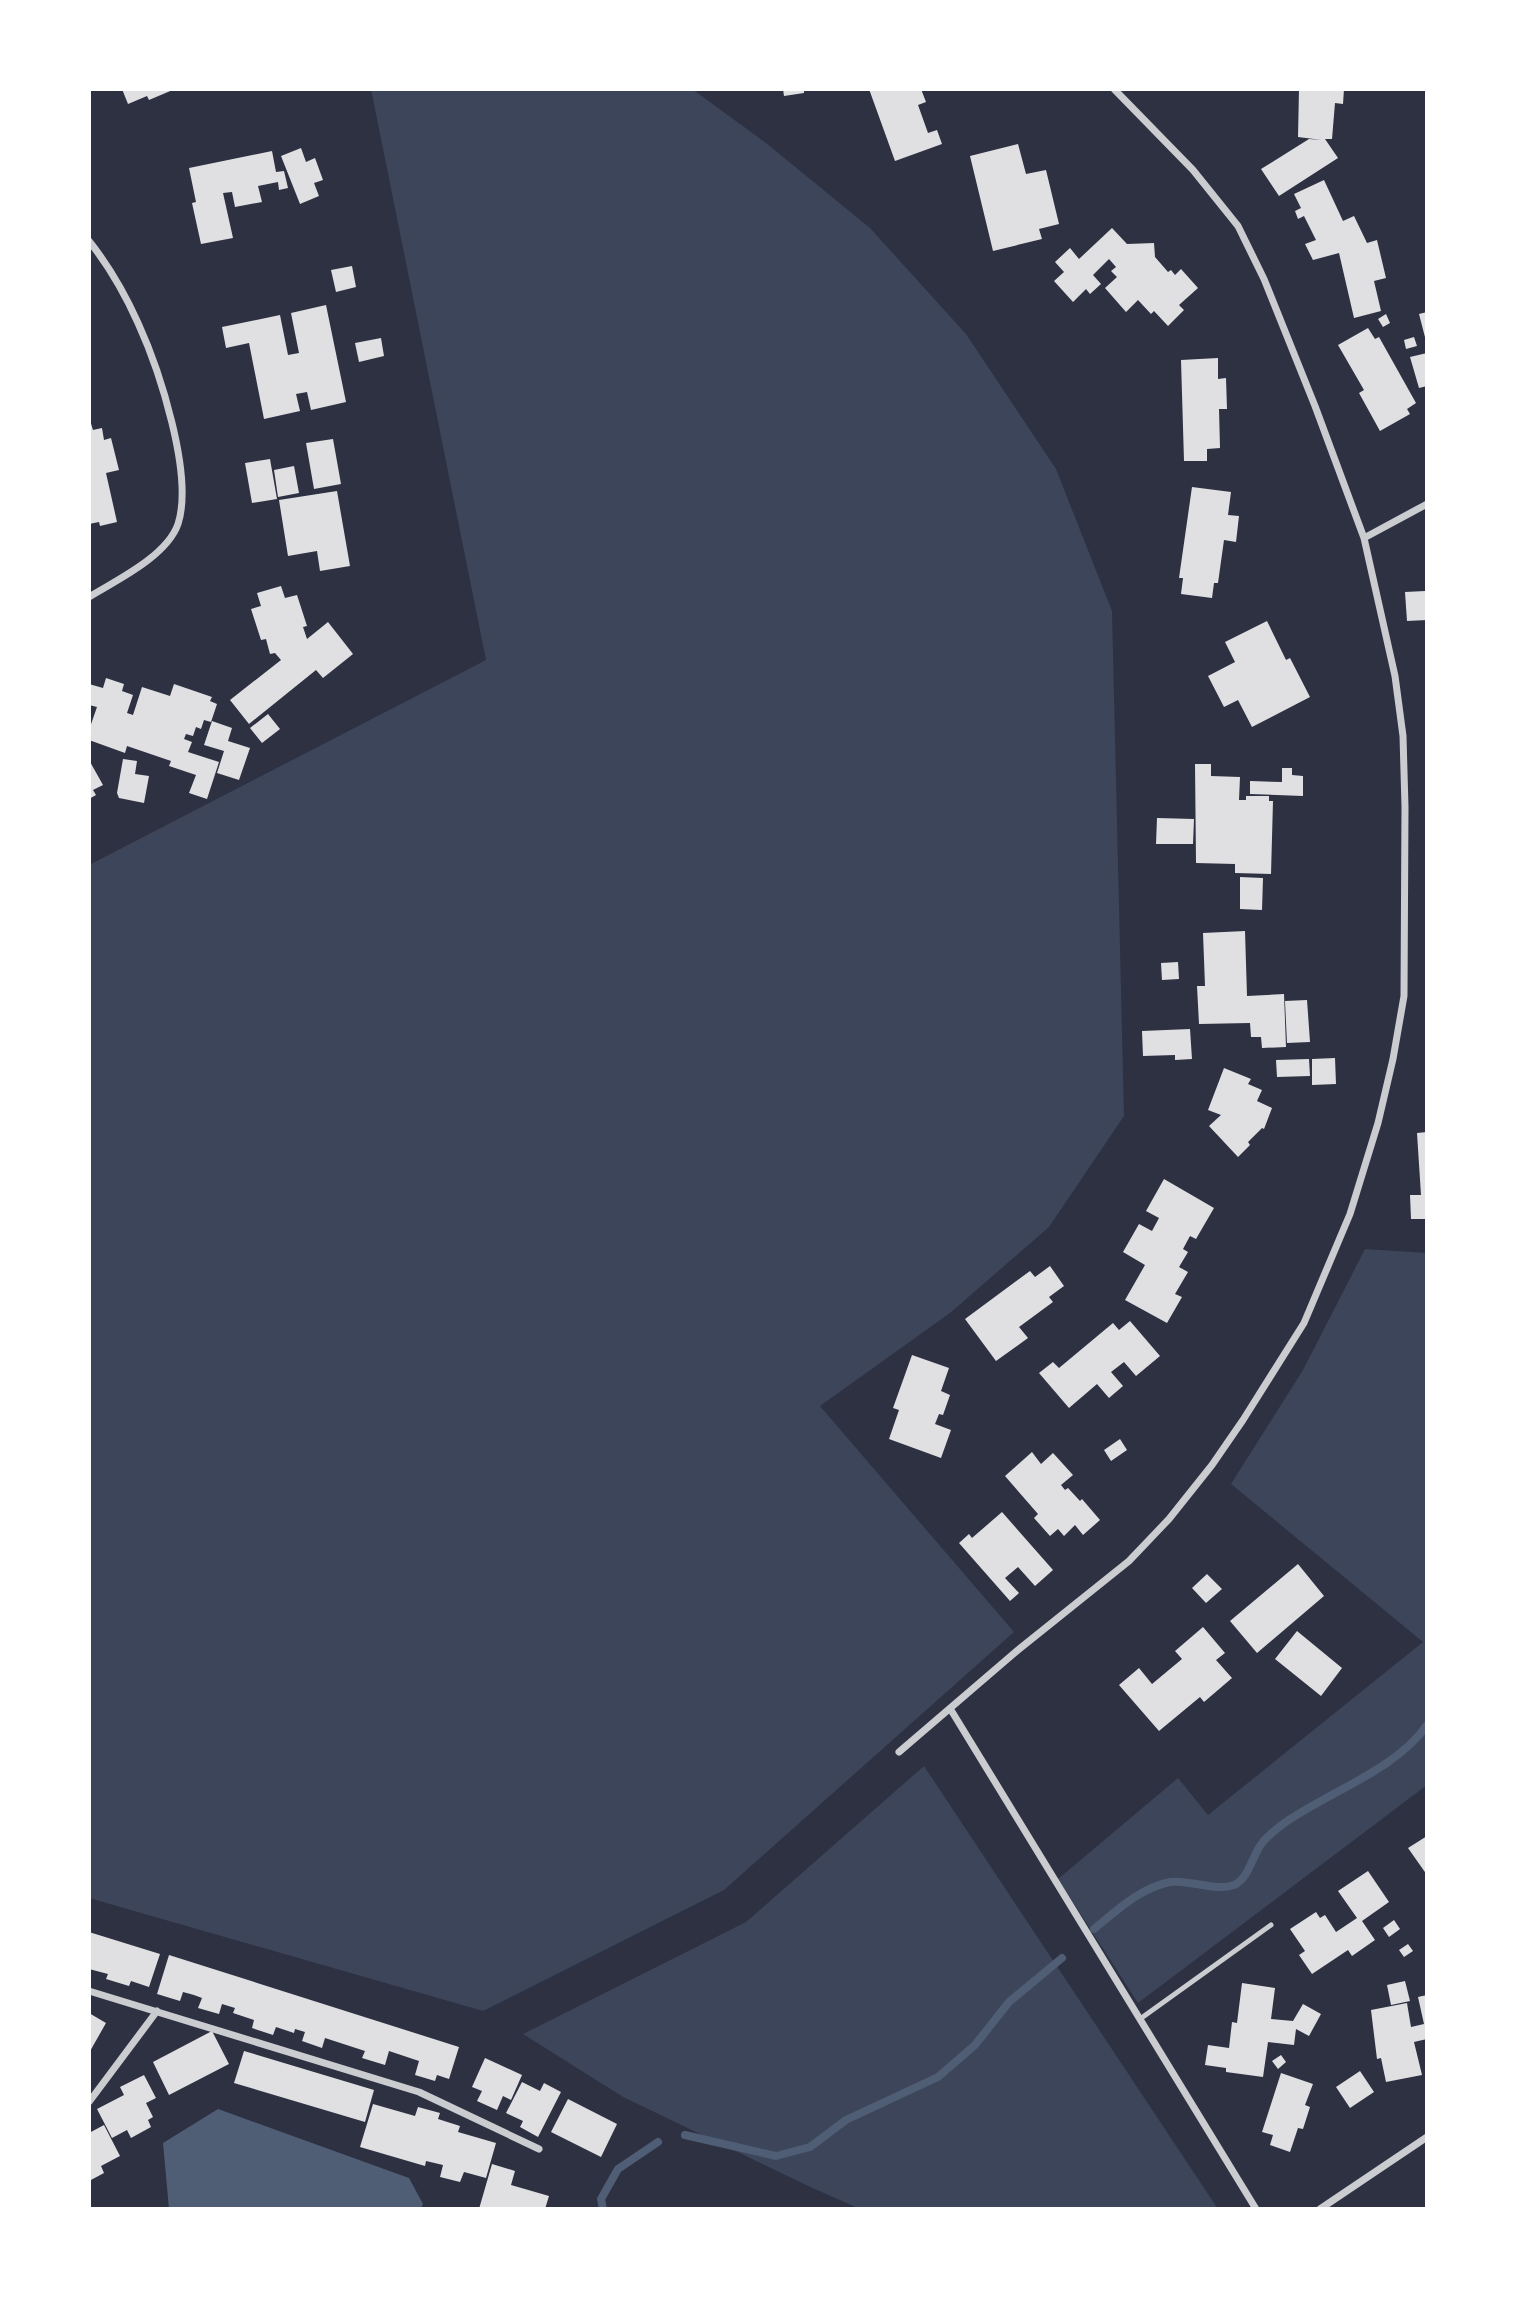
<svg xmlns="http://www.w3.org/2000/svg" width="1516" height="2298" viewBox="0 0 1516 2298" font-family="Mulish,sans-serif">
  <rect width="100%" height="100%" fill="#2d3142"/>
  <path fill="#3c4559" d="M371 89H692L766 143 870 228 966 334 1056 469 1112 611 1124 1116 1049 1227 950 1313 820 1406 1014 1632 724 1890 483 2011 89 1898V865L486 660Z
    M1365 1249 1427 1253V1785L1138 2003 1058 1879 1178 1778 1208 1815 1423 1642 1231 1484 1303 1370Z
    M924 1766 1218 2209H860L806 2185 623 2097 523 2034 746 1922Z"/>
  <path fill="#4f5d75" d="M218 2109 409 2178 423 2204 421 2209H169L163 2143Z"/>
  <g fill="none" stroke-linecap="round" stroke-linejoin="round">
    <path stroke="#4f5d75" stroke-width="8" d="M1094 1929C1116 1911 1140 1888 1170 1882 1190 1879 1214 1892 1234 1885 1248 1879 1252 1858 1260 1846 1265 1838 1275 1830 1283 1824 1328 1792 1396 1770 1427 1725
      M685 2135 776 2156 810 2147 846 2120 938 2077 975 2045 1009 2002 1062 1958
      M603 2209 601 2199 618 2169 658 2142"/>
  </g>
  <path fill="#e0e0e3" d="M122 89H175L149 100 147 96 128 104Z
    M783 89H804V93L784 96Z
    M869 89H921L926 102 918 105 928 133 937 130 942 144 895 161Z
    M1299 89H1344L1343 104 1335 103 1332 139H1325L1338 158 1279 196 1261 169 1309 139 1322 140 1298 137Z
    M1018 144 1026 174 1046 170 1059 224 1039 229 1042 239 993 251 970 156Z
    M301 148 306 162 315 158 323 180 314 183 319 196 300 204 281 156Z
    M272 151 276 172 284 171 288 188 279 190 278 182 258 186 262 202 235 207 232 192 223 193 233 238 201 244 192 203 196 202 189 168Z
    M1324 180 1343 221 1354 216 1367 243 1377 240 1386 278 1374 281 1381 311 1354 318 1339 253 1313 260 1305 244 1316 240 1304 216 1298 219 1295 211 1301 208 1294 194Z
    M1112 228 1127 244 1154 243 1155 257 1168 272 1171 270 1175 275 1181 269 1198 288 1179 305 1184 310 1168 326 1154 311 1151 314 1138 300 1126 312 1105 288 1117 277 1111 271 1116 267 1109 259 1093 275 1101 284 1090 294 1086 289 1073 302 1054 281 1064 272 1055 262 1070 248 1079 259Z
    M352 266 356 287 336 292 331 270Z
    M326 305 346 402 311 410 307 392 296 394 300 411 264 419 249 343 226 348 222 327 280 315 288 355 299 353 291 313Z
    M1427 312V340L1426 341 1419 314Z
    M1386 314 1390 323 1383 327 1378 319Z
    M1368 328 1375 339 1379 337 1416 403 1407 409 1410 414 1380 431 1359 393 1364 390 1338 345Z
    M1414 337 1417 346 1406 349 1404 340Z
    M381 338 384 356 359 362 355 343Z
    M1427 353V386L1419 388 1410 357Z
    M1218 358V379L1226 378 1227 409H1219L1220 448 1207 449V461H1184L1181 360Z
    M89 417 93 430 102 428 104 440 111 438 119 470 106 473 117 522 100 526 99 522 89 524Z
    M333 439 341 484 314 489 306 443Z
    M270 459 277 499 252 503 245 463Z
    M294 466 299 493 278 497 274 470Z
    M1192 487 1231 492 1228 515 1239 516 1236 542 1224 540 1218 583H1214L1212 598 1181 594 1183 578H1179Z
    M337 491 350 566 320 571 317 551 288 556 279 500Z
    M281 586 285 598 297 595 307 626 303 627 307 639 328 622 353 654 323 678 316 670 249 724 230 700 281 660 275 653 270 654 266 639 261 640 251 609 261 606 257 593Z
    M1425 591 1427 620 1407 621 1405 592Z
    M1267 621 1286 660 1290 658 1310 697 1252 727 1238 700 1224 707 1208 676 1235 662 1225 642Z
    M106 678 124 684 122 691 133 695 127 713 133 715 142 687 170 696 174 684 212 697 210 701 217 704 211 722 204 720 201 729 196 727 193 736 186 734 184 739 192 742 188 752 219 762 207 799 189 793 196 775 169 766 171 761 127 746 125 753 89 740V730L97 707 89 705V684L103 688Z
    M268 714 280 729 262 743 250 728Z
    M212 721 232 728 228 741 250 748 239 780 217 773 224 751 204 745Z
    M123 759 137 761 135 774 149 776 144 803 119 798 117 793Z
    M89 760 103 785 93 790 96 795 89 799Z
    M1195 764H1211V776L1240 777 1239 800H1246V796H1269V801H1273L1271 874 1235 873V864L1196 863Z
    M1282 768H1292V775L1303 776V796L1250 794V781L1282 782Z
    M1157 818 1194 819 1193 844H1156Z
    M1240 877 1263 878 1262 910 1240 909Z
    M1245 931 1247 996 1284 994 1286 1047 1262 1048 1261 1037H1251L1250 1023 1199 1024 1197 986H1205L1203 933Z
    M1178 962 1179 979 1162 980 1161 963Z
    M1307 1000 1310 1042 1287 1043 1285 1001Z
    M1190 1029 1192 1059 1175 1060V1055L1143 1056 1142 1031Z
    M1335 1058 1336 1084 1312 1085V1059Z
    M1309 1059 1310 1076 1277 1077 1276 1060Z
    M1224 1068 1251 1079 1248 1084 1262 1090 1257 1101 1272 1108 1264 1129 1262 1128 1248 1142 1250 1145 1238 1157 1209 1126 1221 1115 1208 1110Z
    M1427 1132V1219H1411L1410 1195H1421L1417 1133Z
    M1164 1179 1214 1208 1196 1239 1190 1236 1183 1249 1188 1252 1179 1267 1188 1272 1175 1294 1182 1297 1167 1323 1125 1300 1145 1265 1123 1252 1139 1224 1152 1231 1159 1218 1146 1211Z
    M1050 1266 1064 1286 1049 1297 1053 1302 1019 1327 1028 1338 996 1361 965 1319 1030 1271 1035 1277Z
    M1130 1321 1160 1356 1136 1376 1124 1362 1111 1372 1123 1386 1109 1398 1097 1384 1069 1408 1039 1373 1053 1362 1059 1368 1113 1323 1119 1330Z
    M912 1355 949 1368 941 1391 950 1395 943 1415 939 1414 935 1424 951 1430 941 1458 889 1439 899 1410 893 1408Z
    M1120 1439 1127 1450 1111 1461 1104 1450Z
    M1032 1452 1041 1464 1053 1453 1073 1475 1061 1485 1065 1490 1068 1488 1080 1501 1082 1499 1100 1520 1083 1535 1075 1525 1064 1536 1058 1529 1050 1536 1034 1518 1038 1514 1005 1476Z
    M1002 1512 1053 1570 1035 1586 1018 1567 1005 1578 1019 1593 1010 1601 959 1543 969 1534 972 1538Z
    M1298 1564 1324 1596 1257 1653 1230 1621Z
    M1207 1574 1222 1589 1206 1603 1192 1588Z
    M1203 1627 1225 1653 1216 1660 1232 1678 1204 1702 1200 1697 1159 1731 1119 1685 1139 1668 1152 1684 1182 1659 1175 1651Z
    M1297 1631 1342 1668 1321 1696 1275 1659Z
    M1427 1836V1875L1408 1848Z
    M1368 1871 1389 1902 1362 1921 1375 1940 1352 1956 1348 1950 1312 1974 1299 1955 1305 1951 1290 1929 1316 1912 1320 1918 1325 1915 1336 1932 1357 1918 1338 1891Z
    M1394 1920 1400 1929 1389 1937 1383 1928Z
    M89 1932 160 1954 149 1987 131 1981 129 1986 106 1979 108 1974 89 1969Z
    M1408 1944 1413 1951 1404 1957 1399 1950Z
    M169 1955 459 2047 449 2079 437 2075 435 2081 415 2075 419 2061 389 2051 385 2065 362 2058 365 2051 325 2038 322 2048 302 2041 305 2032 295 2029 294 2033 276 2027 273 2035 252 2028 254 2020 233 2013 235 2008 222 2004 219 2014 198 2008 202 1998 194 1995 183 1992 180 2001 157 1994Z
    M1405 1981 1410 2001 1391 2005 1387 1985Z
    M1242 1983 1275 1988 1271 2019 1293 2021 1303 2004 1321 2014 1309 2036 1296 2029 1294 2045 1268 2042 1263 2077 1226 2072V2068L1205 2065 1208 2045 1229 2048 1232 2022 1237 2023Z
    M1427 1995V2039L1414 2042 1422 2075 1386 2082 1381 2058 1377 2059 1371 2010 1407 2003 1411 2027 1424 2024 1418 1997Z
    M89 2013 106 2023 89 2053Z
    M212 2031 229 2064 169 2095 153 2062Z
    M244 2051 374 2090 365 2122 234 2083Z
    M1281 2055 1286 2062 1278 2069 1272 2061Z
    M485 2058 522 2075 511 2100 503 2096 497 2110 477 2101 482 2091 472 2087Z
    M1360 2071 1374 2092 1350 2108 1336 2087Z
    M1281 2073 1313 2084 1305 2105 1310 2107 1303 2129 1298 2128 1290 2152 1270 2145 1273 2135 1262 2132Z
    M144 2075 156 2098 146 2103 153 2117 148 2120 151 2127 131 2138 127 2130 112 2138 97 2109 124 2095 120 2087Z
    M522 2082 540 2091 544 2083 561 2092 538 2137 520 2127 523 2121 506 2113Z
    M568 2099 617 2124 601 2157 551 2132Z
    M373 2104 415 2116 418 2107 440 2113 438 2119 460 2126 458 2132 496 2143 486 2178 464 2172 460 2182 440 2177 443 2165 426 2161 425 2166 360 2147Z
    M104 2125 120 2156 101 2166 104 2173 89 2181V2133Z
    M492 2164 515 2171 511 2185 549 2196 545 2209H479Z"/>
  <g fill="none" stroke-linecap="round" stroke-linejoin="round">
    <path stroke="#caccd0" stroke-width="5" d="M1140 2019 1271 1925"/>
    <path stroke="#caccd0" stroke-width="7" d="M89 241C109 266 125 294 138 323 159 369 194 475 178 524 167 556 117 580 89 597
      M1364 538 1427 504
      M951 1710 1256 2209
      M899 1752 1018 1650 1129 1561 1169 1519 1212 1465 1243 1420 1304 1323 1350 1214 1378 1123 1393 1059 1404 996 1405 807 1403 736 1395 676 1364 538 1315 406 1264 279 1238 226 1193 170 1114 89
      M89 1991 419 2092 539 2149
      M89 2102 157 2011
      M1320 2209 1427 2137"/>
  </g>
  <rect width="1516" height="2298" fill="none" stroke="#ffffff" stroke-width="182"/>
</svg>
